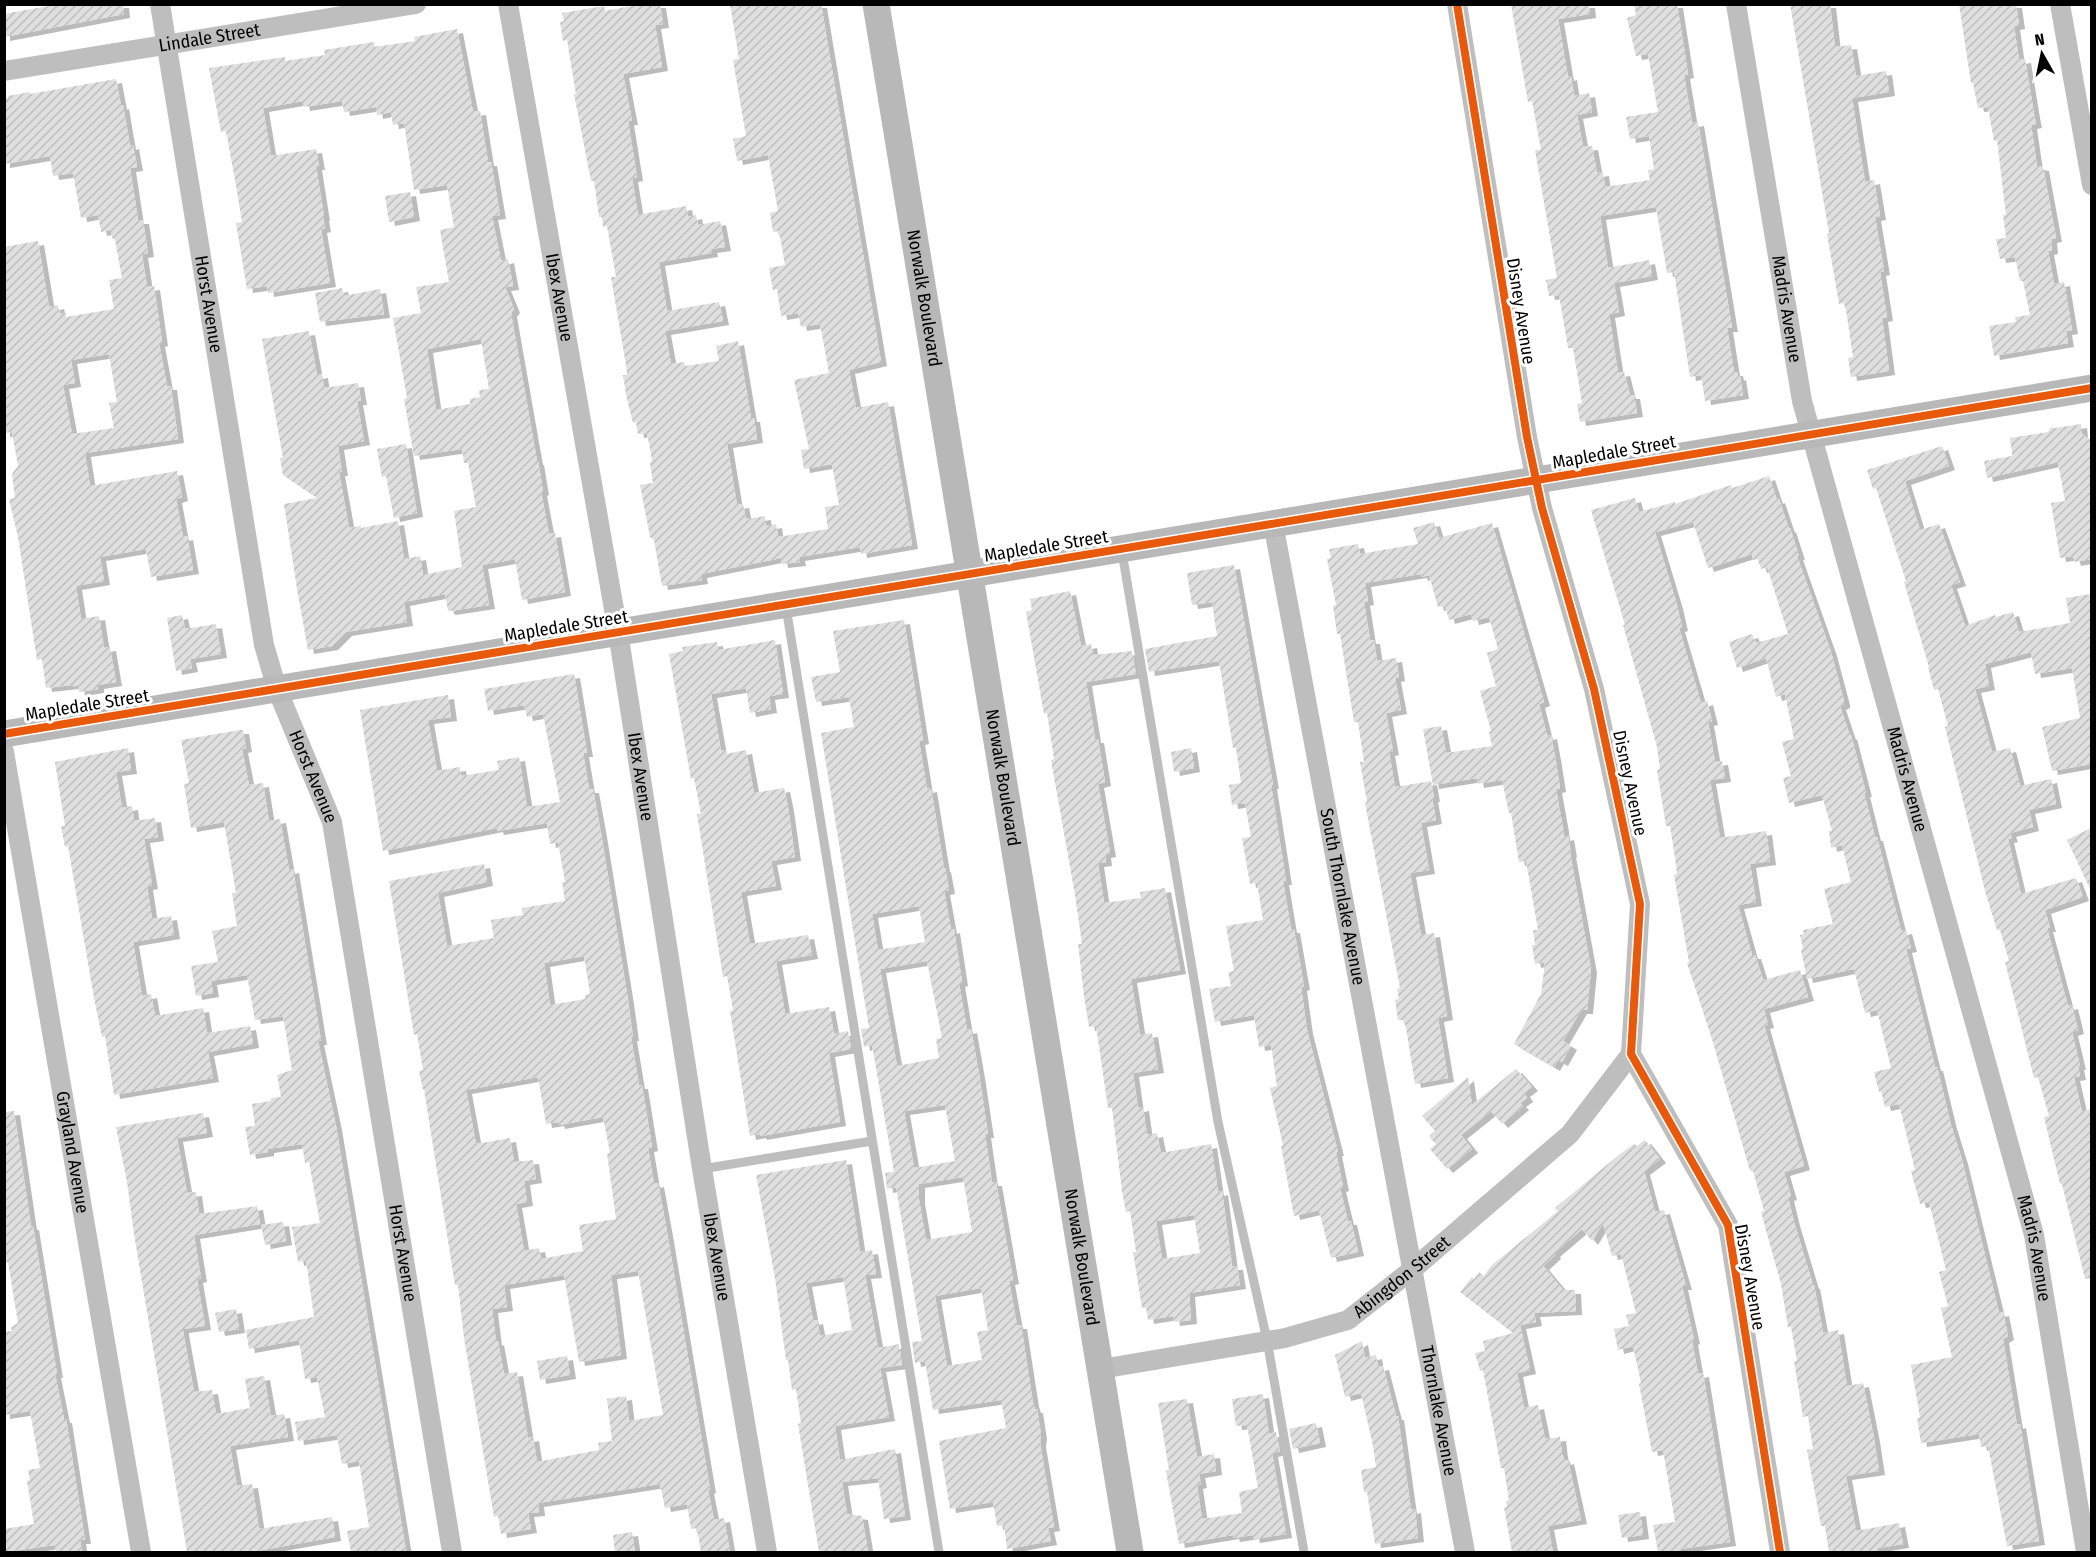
<svg xmlns="http://www.w3.org/2000/svg" width="2096" height="1557" viewBox="0 0 2096 1557" font-family="'Fira Sans Condensed',sans-serif">
  <defs>
    <pattern id="building-hatch" width="6" height="6" patternUnits="userSpaceOnUse" patternTransform="scale(1.5)"><rect width="6" height="6" fill="#dfdfdf"/><path d="M-1 1l2-2M0 6l6-6M5 7l2-2" fill="none" stroke="#bebebe"/></pattern>
    <filter id="shadow"><feDropShadow dx="6" dy="4" stdDeviation="0" flood-color="#0004"/></filter>
  </defs>
  <rect width="100%" height="100%" fill="#fff"/>
  <path fill="url(#building-hatch)" fill-rule="evenodd" filter="url(#shadow)" d="M60 4H123L124 14 4 37V14Z
    M642 4H660L663 24 655 25 662 67 623 74 632 121H628L637 177 632 178 638 215 686 206 688 217 696 215 698 225 720 221 725 247 711 249 712 253 659 262 667 311 719 302 723 321 665 331 671 364 684 362 685 366 719 361 716 346 738 341 751 418H754L757 439 727 444 737 505 743 504 746 519 765 516 766 526 776 524 778 537 828 529 825 507 839 505 832 464 804 469 801 450 809 449 794 380 829 373 820 324 801 327 798 313 781 316 777 289 773 290 769 268 785 265 779 231 773 232 770 213 778 211 768 155 737 161 733 139 746 136 733 60 739 59 730 4H821L881 362 849 370 856 408 888 402 912 545 861 554 860 547 799 557 800 562 782 564 781 558 701 574 702 580 662 586 654 540 650 537 640 485 653 483 650 463 652 460 647 433 638 434 636 422 633 423 626 395 623 375H627L626 365 611 277H616L607 226 603 227 602 217H599L594 181H591L574 94H576L567 40 563 41 560 22 564 21 562 13 604 6 605 11Z
    M1511 4H1589L1590 14 1558 19 1568 77 1571 76 1574 96 1589 93 1592 112 1577 115 1583 147 1592 146 1597 173 1603 172 1605 187 1650 180 1648 170 1654 169 1649 136 1630 139 1626 117 1658 112 1648 54 1636 56 1627 18 1636 15 1634 4H1677L1688 74 1684 75 1692 123 1698 122 1732 328H1727L1734 372H1737L1738 377 1740 376 1743 395 1705 401 1701 375 1690 377 1674 272 1667 273 1656 207 1600 216 1608 268 1649 260 1652 276 1614 283 1619 312 1609 314 1618 373 1624 372 1630 395H1634L1637 413 1580 422 1577 404 1582 403 1573 348H1568L1559 295 1549 296 1546 280 1557 278 1535 150H1541L1532 101 1528 102Z
    M1790 4H1830L1835 47 1851 45 1856 76 1886 71 1889 92 1852 98 1865 182 1874 180 1880 216 1875 217 1884 271 1880 272 1887 317 1882 318 1889 371 1851 377 1848 358 1853 357 1845 303 1839 304 1827 234 1829 233Z
    M1959 4H2016L2019 25 2014 26 2019 60 2025 59 2034 114 2036 124 2031 125 2037 166 2043 167 2056 238 2051 239 2052 250 2048 251 2054 284 2064 282 2072 330 2066 331 2068 343 1994 356 1989 326 2016 322 2015 317 2030 315 2023 281H2020L2015 257 2000 259 1996 239 2006 238 2003 215H2006L1997 140 1994 141 1988 107 1978 108 1973 83H1971Z
    M457 29 473 112 480 111 488 162H491L500 215 492 216 501 261 508 259 513 286 505 287 514 309 511 313 537 461H538L543 491 541 492 549 534 555 533 565 592 522 600 515 559 482 565 489 605 450 611 448 610 445 594 404 602 407 622 346 632 332 646 308 650 297 589 284 504 317 498 283 475 280 458H283L262 339 309 331 317 375 322 374 324 388 358 383 361 401H357L364 441 338 446 342 472H339L349 528 361 526V528L398 521 404 559 420 556 423 575 462 567 454 511 476 507 468 463H464L462 449 414 456 404 399 407 398 393 318 421 313 416 287 449 282 440 230 454 227 447 185 414 190 404 123 393 125 391 112 377 115 376 107 344 112 342 101 304 107 303 101 263 108 271 156 316 149 319 166H316L324 217H323L325 228 321 229 330 283 268 293 267 286 247 289 236 223 242 222 237 191 226 131 221 132 209 68 285 57V61L325 55 324 50 374 42 375 47 415 41 414 37ZM481 339 489 389 479 390 480 397 470 399V404L436 410 427 349Z
    M116 79 121 106 123 105 130 146 133 145 137 167 130 168 138 220H143L148 253 142 254 147 287 154 286 162 342 159 343 167 386H171L178 439 85 453 90 486 177 471 182 497 176 499 183 537 187 536 193 570 151 577 146 549 100 557 104 581 76 586 81 619 99 616 104 648 110 647 116 682 98 685V689L79 692 78 685 73 687V685L46 688 42 659 37 660 18 537 9 499 15 498 12 474 18 466 12 432 4 433V247L38 241 49 307 58 305 60 314 66 313V317L114 309 109 280 122 278 115 240 112 238 111 230 101 232 98 215 81 218 73 173 53 176 50 156 4 164V99L8 98V96L30 92V94ZM109 354 117 402 109 403 114 428 72 434 63 385 75 383 71 360Z
    M410 192 414 217 389 222 385 196Z
    M342 288 344 296 380 289 384 314 320 322 315 293Z
    M2081 424 2082 434 2090 440 2091 447V460L2089 469 2091 483V559L2075 562 2073 556 2060 558 2051 503 2065 501 2058 462 1987 478 1984 461 2012 456 2013 461 2010 438 2048 432 2051 427 2055 428Z
    M406 444 417 513 394 518 386 476 382 477 377 449Z
    M1942 446 1949 466 1905 481 1920 530 1939 524 1960 582 1951 585 1965 626 1995 615 1996 617 2013 612 2019 632 2070 623 2066 598 2091 594V764L2052 771 2042 727 2080 718 2072 668 2035 674 2031 652 1985 664 1989 686 1975 689 1992 752 2010 748 2020 786 2051 779 2056 804 2029 810 2033 827 2010 833 2012 838 2008 839 2021 894 2076 878 2083 897 2045 910 2050 928H2047L2068 1006 2072 1005 2078 1030 2072 1032 2080 1066H2078L2080 1076 2074 1077 2082 1112 2091 1109V1278L2085 1279 2062 1184H2060L2044 1117 2049 1116 2038 1077 2034 1078 2005 962 2009 961 2000 930H1997L1985 891 1945 727 1948 726 1938 689 1934 690 1928 667H1929L1904 582 1906 581 1876 488 1873 489 1867 470Z
    M1769 476 1777 500 1779 499 1789 529 1790 528 1799 556H1797L1831 652 1844 701V704L1840 706 1850 736 1851 735 1866 793H1864L1875 837H1877L1901 931 1906 930 1911 948 1906 949 1935 1067H1937L1951 1125 1962 1160 1999 1313 2003 1312 2008 1336 2003 1339 2017 1425 2020 1424 2039 1541 2007 1546 1988 1446 1981 1447 1979 1434 1921 1443 1917 1418 1920 1417 1911 1365 1952 1357 1941 1308 1948 1306 1939 1272 1946 1270 1929 1202 1920 1204 1911 1171 1915 1170 1899 1104 1885 1107 1881 1091 1879 1092 1874 1072 1891 1068 1877 1010 1865 1013 1854 969 1807 979 1801 950 1803 949 1800 935 1804 934 1803 930 1833 924 1824 889 1851 882 1842 845 1831 848 1829 831H1832L1822 795 1789 803 1783 778 1791 776 1782 742 1794 739 1785 694 1776 697 1766 658 1737 668 1729 642 1752 634 1756 643 1788 634 1767 567 1761 569 1758 559 1753 560 1752 554 1708 568 1693 522 1655 532 1677 605 1682 627 1679 628 1701 703 1707 701 1712 721 1708 722 1715 762 1722 761 1725 778 1710 780 1720 838 1766 831 1770 861 1750 864 1756 902 1738 905 1752 955H1755L1763 980 1800 970 1808 997 1764 1009 1768 1024 1764 1025 1804 1166 1784 1172 1791 1196 1788 1197 1794 1222 1813 1285H1814L1823 1333 1838 1330 1847 1386 1863 1383 1874 1438 1879 1471 1846 1476 1856 1531 1899 1523 1903 1544 1878 1548V1552H1829L1825 1526H1821L1807 1450 1813 1449 1808 1416 1803 1417 1794 1361H1797L1791 1327H1788L1781 1284 1761 1212 1764 1211 1753 1171H1750L1712 1039 1687 963 1689 962 1674 875 1677 874 1675 858 1670 826H1666L1657 770 1660 769 1657 747 1623 625H1625L1591 510 1635 498 1639 512 1675 502V504L1731 485 1732 488Z
    M1434 522 1439 538 1492 523 1544 702 1539 704 1547 736 1551 735 1555 756 1560 788 1556 789 1563 828 1564 837 1568 836 1571 853H1570L1591 969 1587 1010H1581L1563 1041 1571 1046 1562 1062 1558 1060 1554 1067 1514 1044 1541 994 1545 962 1535 964 1532 945H1535L1533 930H1538L1526 861 1519 862 1511 813H1509L1502 780 1478 784 1477 778 1433 785 1423 729 1441 726 1446 753 1492 746 1489 732 1491 731 1480 691 1496 686 1487 653 1498 649 1489 617 1473 621 1471 614 1449 620 1445 606 1438 607 1429 575 1422 577 1421 574 1365 583 1368 601 1364 602 1370 640H1374L1377 661 1396 658 1399 677 1395 678 1401 710 1386 713 1393 751 1389 752 1395 787 1431 781 1434 798H1432L1436 820 1421 823 1429 870 1410 873 1421 935 1434 933 1447 1016 1438 1018 1448 1078 1415 1084 1406 1028 1403 1020H1398L1395 1000 1399 999 1397 989 1400 988 1365 803 1367 802 1360 762H1364L1358 722H1354L1340 634H1337L1333 606 1336 605 1327 559 1331 558 1329 549 1358 544 1360 554 1418 544 1413 528Z
    M1234 565 1273 785H1271L1286 881H1283L1291 929H1294L1304 986 1301 987 1307 1030 1338 1152H1336L1343 1187 1340 1188 1348 1221H1351L1358 1252 1331 1258 1319 1210 1294 1216 1281 1146 1283 1145 1270 1088 1277 1086 1271 1045 1259 1047 1254 1015 1215 1022 1209 989 1231 986 1228 972 1234 971 1226 926 1263 920 1257 883 1250 884 1242 838 1251 837 1245 803 1232 805 1229 785 1241 783 1236 748H1233L1219 661 1149 672 1145 649 1217 636 1212 602 1192 605 1187 573Z
    M1070 591 1081 646 1091 644 1093 655 1132 651 1136 674 1086 682 1094 732 1095 739H1098L1105 782 1098 784 1110 853 1105 854 1106 862 1098 863 1104 903 1141 898 1140 892 1165 888 1180 970 1131 979 1140 1035 1152 1033 1158 1069 1133 1073 1138 1108 1143 1107 1147 1135 1157 1133 1161 1153 1211 1144 1218 1192 1222 1191 1232 1266H1237L1240 1285 1189 1293 1191 1320 1174 1322 1173 1316 1148 1320 1146 1308H1142L1133 1252H1136L1130 1211 1126 1212 1122 1191 1112 1108H1108L1096 1026 1089 1027 1084 996 1078 944H1082L1075 895 1051 760 1054 759 1047 713 1044 714 1026 612 1032 610 1030 599ZM1194 1215 1200 1253 1162 1259 1156 1221Z
    M182 615 185 629 216 624 221 654 190 659 192 668 176 671 167 618Z
    M904 620 923 740 919 741 927 789 931 788 944 868H945L949 890 944 891 951 930 954 929 962 982 959 983 967 1030 971 1029 979 1074 988 1134H985L992 1182H996L1013 1280 1009 1281 1017 1325H1021L1033 1403 1035 1409H1037L1041 1435 1040 1443 1054 1527 1048 1528 1051 1541 1007 1549 1004 1525 997 1526 993 1502 950 1509 939 1441 1006 1428 1001 1400 933 1410 925 1361 915 1363 912 1342 922 1341 896 1187 887 1189 885 1173 894 1172 872 1045 864 1047 861 1029 869 1028 868 1022 821 733 854 727 849 697 816 702 811 677 840 672 833 631ZM919 906 925 942 878 950 872 914ZM927 961 942 1038 936 1039 939 1058 897 1066 880 969ZM945 1105 955 1161 914 1168 904 1111ZM963 1177 972 1232 926 1240 919 1200V1184ZM981 1288 988 1330 977 1332 982 1360 947 1366 935 1296Z
    M775 640 783 694 769 696 771 709 750 713 746 688 711 694 721 751 726 750V754L746 750 754 793 784 788 788 807 795 857 771 861 776 886 741 892 750 944 808 935 812 955 776 961 785 1014 829 1007 834 1034 848 1031 851 1049 829 1053 840 1122 761 1136 760 1134 750 1136 730 1011 733 1010 727 976 723 977 697 814H701L694 778 691 779 669 654 683 651 682 647 717 642 718 650Z
    M574 674 587 753H583L589 789H593L601 833 628 1000 633 1037H631L639 1085H642L652 1147 648 1148 654 1184 658 1183 667 1232 710 1489 708 1490 714 1520 724 1518 730 1552H701L697 1528 691 1529 687 1504 665 1508 660 1484 538 1503 539 1512 528 1513 531 1529 501 1534 498 1516 494 1517 464 1338 458 1285H455L424 1089 423 1090 419 1071 423 1070 417 1034 414 1035 389 881 484 864 487 882 438 893 447 946 494 938 491 920 523 915 522 908 565 901 562 882H565L558 842 550 844 547 823 498 831 497 828 383 851 360 710 448 695 451 717 428 720 437 771 460 767 461 776 499 770 497 761 519 757 527 807 560 802 543 714 527 717 524 705 488 711 484 689ZM584 956 590 994 585 995V999L550 1005 544 963ZM538 1077 546 1124 558 1122 559 1125 603 1117 610 1153H607L616 1219 579 1225 583 1251 541 1259 539 1248 524 1251 516 1204 527 1202 524 1181 536 1179 533 1160 514 1162 510 1138 476 1144 466 1090ZM638 1271 663 1415 629 1421 626 1396 607 1399 612 1441 598 1443 599 1450 537 1462 533 1437 528 1438 517 1372 504 1374 498 1341 496 1342 492 1309 507 1307 504 1285 564 1275 579 1362 621 1355 611 1275Z
    M240 730H243L246 748 242 749 249 785 263 783 269 821 280 819 289 870 293 869 321 1041H318L336 1126 406 1551 351 1552 347 1531 369 1527 359 1461 342 1464 337 1435 298 1441 295 1422 325 1417 317 1377 305 1379 299 1340 249 1349 246 1330 314 1317 306 1260 298 1262 292 1227 320 1223 309 1162 305 1163 302 1144 268 1149V1152L250 1155 248 1144 245 1127 255 1126 252 1104 271 1101V1098L281 1097 277 1075 292 1070 283 1016 255 1020 247 975 211 981 213 993 196 996 191 966 218 962 212 931 237 926 232 893H236L224 822 191 828 184 784 189 783 181 740Z
    M128 748 131 770 116 772 122 808 132 806 134 821 155 818 158 837 144 839 152 885 147 886 152 919 171 916 174 935 133 942 142 996 151 994 155 1016 203 1008 207 1033 250 1026 253 1044 208 1052 213 1078 114 1095 105 1036 102 1037 94 998 68 846 65 847 61 826H65L55 762Z
    M1191 748 1194 768 1174 772 1171 752Z
    M2091 828V891L2067 840Z
    M1516 1069 1532 1087 1524 1093 1527 1098 1520 1103 1523 1106 1502 1124 1491 1111 1461 1135 1472 1149 1447 1169 1430 1149 1436 1144 1430 1138V1135L1435 1131 1422 1116 1468 1077 1472 1105Z
    M14 1111 31 1226H33L57 1374H55L64 1419H66L85 1540H80L82 1552H56L55 1545 4 1552V1529L34 1524 27 1481 30 1480 28 1470 40 1468 30 1411 4 1415V1332L12 1331 11 1327 18 1323 8 1262 4 1263V1112Z
    M203 1113 207 1133 177 1138 187 1193 196 1192 199 1214 257 1206 260 1224 194 1235 201 1278 197 1279 205 1326 183 1329V1331L194 1392 212 1390 216 1414 250 1408 245 1379 264 1376 271 1416 284 1414 288 1437 230 1446 237 1486 252 1484 259 1529 332 1517 335 1537 251 1552H187L134 1234 127 1182 116 1127Z
    M1645 1140 1660 1159 1644 1171 1655 1212 1664 1210 1686 1286H1682L1694 1340 1692 1341 1698 1374 1703 1373 1730 1542 1680 1549 1681 1552H1658L1653 1525 1675 1522 1663 1450 1652 1452 1639 1384 1641 1383 1633 1346 1618 1350 1614 1329 1629 1326 1626 1315 1636 1313 1621 1254 1612 1256 1603 1223 1592 1241 1582 1229 1554 1253 1555 1255 1543 1266 1563 1290H1575L1576 1311 1534 1313 1536 1322 1520 1325 1530 1370 1517 1373 1524 1408 1538 1405 1545 1439 1560 1437 1562 1454 1565 1461 1568 1460 1581 1520 1548 1526 1553 1552H1512L1504 1507H1507L1506 1501 1509 1500 1504 1468H1501L1483 1370 1480 1371 1475 1353 1485 1351 1483 1341 1513 1333 1460 1292 1472 1277 1474 1279 1479 1272 1484 1276 1491 1266 1558 1211 1555 1208 1620 1154 1634 1144 1637 1146Z
    M846 1160 860 1252 872 1250 876 1274 865 1275 878 1348 899 1344 902 1365 880 1368 889 1417 835 1426 840 1460 895 1449 905 1516 884 1519 878 1478 842 1482 847 1514 862 1516 868 1552H819L798 1424 801 1423 796 1389 792 1390 788 1360H786L775 1278 756 1175ZM843 1277 852 1330 820 1336 817 1320 813 1321 806 1283Z
    M283 1222 286 1241 265 1245 261 1225Z
    M236 1309 239 1329 219 1332 215 1313Z
    M1362 1341 1365 1358 1376 1355 1378 1367 1383 1366 1396 1416H1398L1411 1510 1415 1509 1418 1538 1375 1544 1367 1492H1364L1361 1470 1376 1467 1373 1446 1361 1393 1345 1397 1335 1355Z
    M567 1356 570 1375 540 1380 537 1361Z
    M1263 1394 1269 1434 1276 1432 1280 1451 1272 1453 1286 1534 1254 1539 1253 1535 1234 1538 1233 1535 1179 1544 1166 1471 1169 1470 1158 1403 1187 1399 1197 1457 1214 1454 1216 1471 1199 1474 1201 1484 1197 1485 1202 1519 1242 1513 1239 1492 1258 1488 1247 1425 1236 1426 1232 1399Z
    M1316 1423 1320 1443 1293 1449 1289 1429Z
    M1640 1512 1643 1535 1622 1538 1618 1515Z
    M632 1532 635 1552H615L613 1535Z"/>
  <g fill="none" stroke-linecap="round" stroke-linejoin="round">
    <path stroke="#bebebe" stroke-width="9" d="M1122 552 1218 1122 1267 1340 1304 1552
      M786 607 939 1552
      M702 1169 872 1141"/>
    <g stroke="#bebebe" stroke-width="20">
      <path id="s1" d="M160 4 264 645 277 689 332 822 452 1552"/>
      <path id="s2" d="M508 4 618 632 702 1169 767 1552"/>
      <path d="M1457 4 1527 437 1542 508 1594 689 1640 904 1631 1054 1728 1225 1780 1552"/>
      <path id="s3" d="M1736 4 1802 401 2034 1235 2086 1552"/>
      <path d="M2060 4 2092 185"/>
      <path id="s4" d="M4 71 416 4"/>
      <path id="s5" d="M1273 523 1465 1552"/>
      <path id="s6" d="M4 752 141 1552"/>
      <path id="s7" d="M1101 1369 1285 1338 1348 1320 1413 1269 1570 1134 1631 1054"/>
    </g>
    <g stroke="#b8b8b8" stroke-width="27">
      <path id="s8" d="M876 4 1130 1552"/>
      <path d="M4 734 2092 388"/>
    </g>
    <g stroke="#fff" stroke-width="11">
      <path id="cycleway" d="M1457 4 1527 437 1542 508 1594 689 1640 904 1631 1054 1728 1225 1780 1552
        M4 734 2092 388"/>
    </g>
    <use href="#cycleway" stroke="#e8590c" stroke-width="8"/>
  </g>
  <g text-anchor="middle" dominant-baseline="central" stroke-width="6" stroke-linejoin="round" paint-order="stroke">
    <g font-size="18" fill="#000" stroke="#fff">
      <text stroke="none"><textPath href="#s4" startOffset="208">Lindale Street</textPath></text>
      <text stroke="none"><textPath href="#s2" startOffset="298">Ibex Avenue</textPath></text>
      <text stroke="none"><textPath href="#s8" startOffset="298">Norwalk Boulevard</textPath></text>
      <text stroke="none"><textPath href="#s1" startOffset="304">Horst Avenue</textPath></text>
      <text stroke="none"><textPath href="#s3" startOffset="309">Madris Avenue</textPath></text>
      <text transform="translate(1521 311) rotate(81)">Disney Avenue</text>
      <text transform="translate(1614 452) rotate(-10)">Mapledale Street</text>
      <text transform="translate(1046 546) rotate(-9)">Mapledale Street</text>
      <text transform="translate(566 626) rotate(-9)">Mapledale Street</text>
      <text transform="translate(87 705) rotate(-9)">Mapledale Street</text>
      <text stroke="none"><textPath href="#s1" startOffset="790">Horst Avenue</textPath></text>
      <text stroke="none"><textPath href="#s2" startOffset="784">Ibex Avenue</textPath></text>
      <text stroke="none"><textPath href="#s8" startOffset="784">Norwalk Boulevard</textPath></text>
      <text stroke="none"><textPath href="#s3" startOffset="795">Madris Avenue</textPath></text>
      <text transform="translate(1630 783) rotate(78)">Disney Avenue</text>
      <text stroke="none"><textPath href="#s5" startOffset="380">South Thornlake Avenue</textPath></text>
      <text stroke="none"><textPath href="#s6" startOffset="406">Grayland Avenue</textPath></text>
      <text stroke="none"><textPath href="#s3" startOffset="1281">Madris Avenue</textPath></text>
      <text stroke="none"><textPath href="#s1" startOffset="1276">Horst Avenue</textPath></text>
      <text stroke="none"><textPath href="#s2" startOffset="1270">Ibex Avenue</textPath></text>
      <text stroke="none"><textPath href="#s8" startOffset="1270">Norwalk Boulevard</textPath></text>
      <text stroke="none"><textPath href="#s7" startOffset="321">Abingdon Street</textPath></text>
      <text transform="translate(1750 1277) rotate(80)">Disney Avenue</text>
      <text stroke="none"><textPath href="#s5" startOffset="903">Thornlake Avenue</textPath></text>
    </g>
  </g>
  <rect width="2096" height="1557" fill="none" stroke="#000000" stroke-width="12"/>
  <g transform="translate(2042 54) rotate(351)" stroke="#ffffff" stroke-width="4.5" paint-order="stroke">
  <path d="M0-4.5L10 22L0 15L-10 22Z" fill="#000000"/>
  <text y="-9" font-size="16" font-weight="bold" text-anchor="middle" fill="#000000">N</text>
  </g>
</svg>
